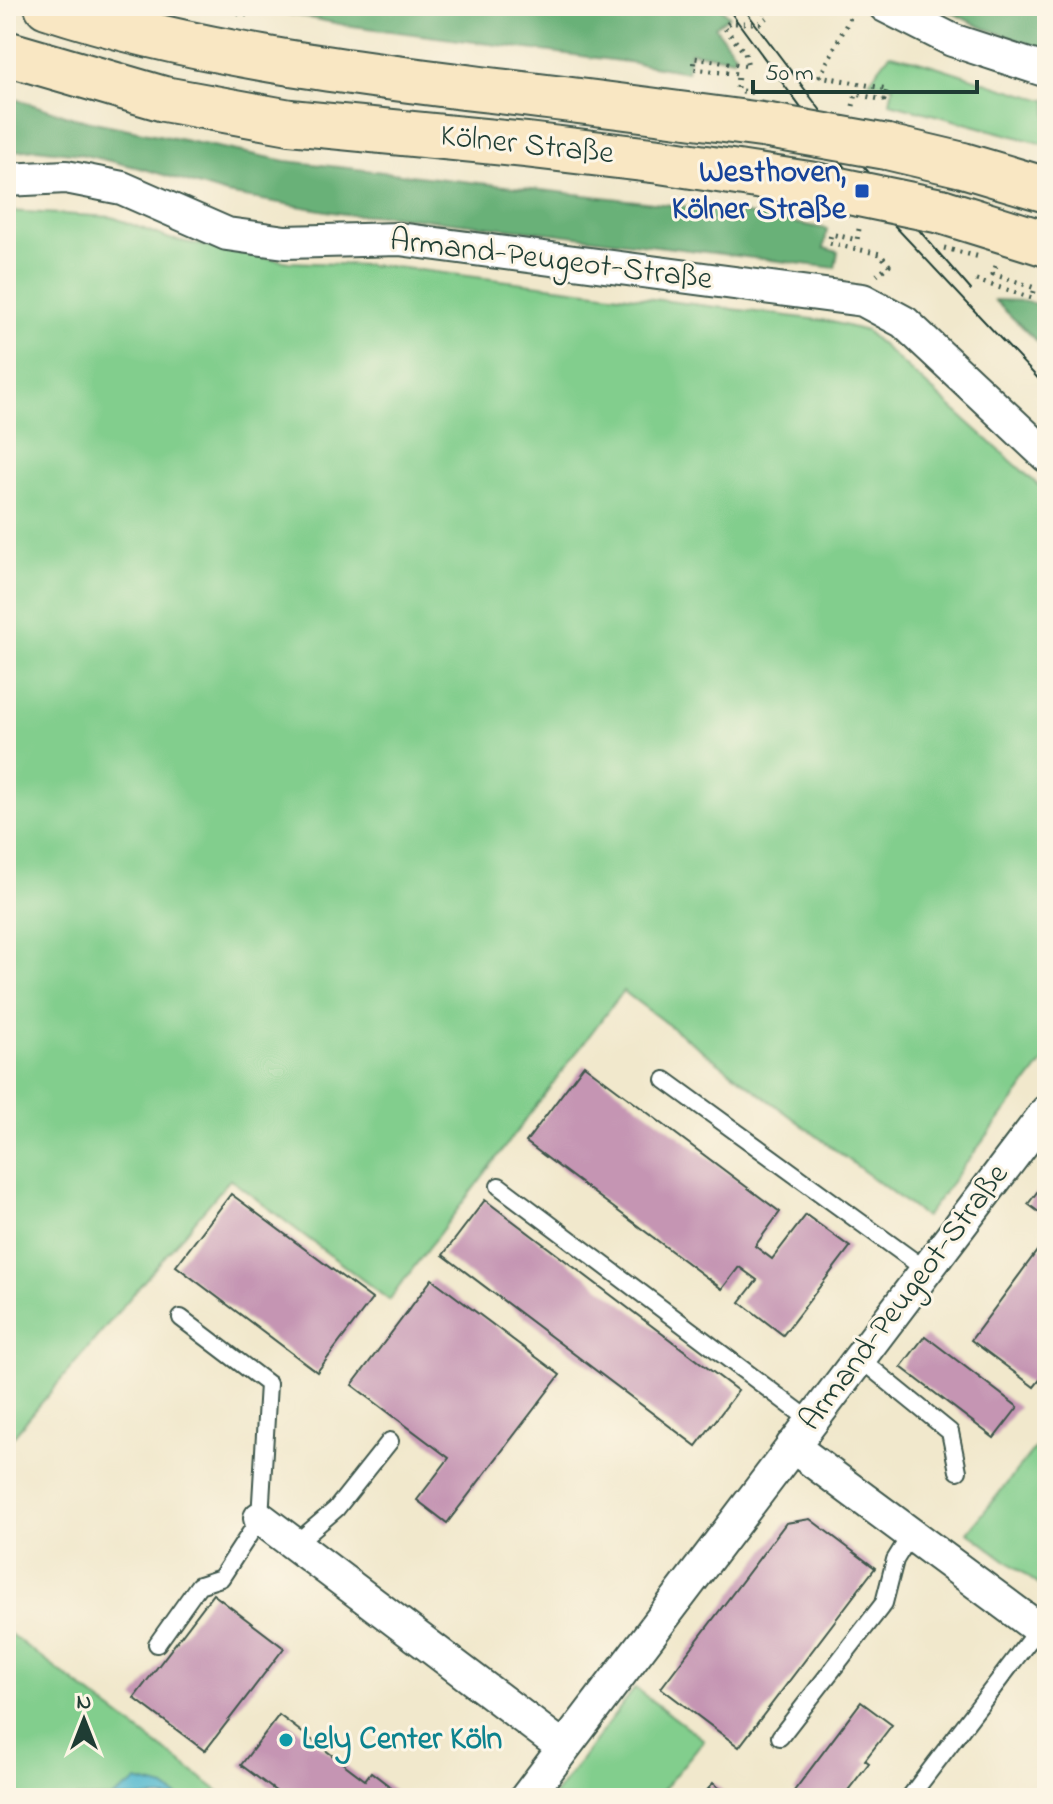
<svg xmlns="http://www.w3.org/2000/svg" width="1053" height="1804" viewBox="0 0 1053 1804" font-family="'Indie Flower',sans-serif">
  <rect width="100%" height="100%" fill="#fcf5e5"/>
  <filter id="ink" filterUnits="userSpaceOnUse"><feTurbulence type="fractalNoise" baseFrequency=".0125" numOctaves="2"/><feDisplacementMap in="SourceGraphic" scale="16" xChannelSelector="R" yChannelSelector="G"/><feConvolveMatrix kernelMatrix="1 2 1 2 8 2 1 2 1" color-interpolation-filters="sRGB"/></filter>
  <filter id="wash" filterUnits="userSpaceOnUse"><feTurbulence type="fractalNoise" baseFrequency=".006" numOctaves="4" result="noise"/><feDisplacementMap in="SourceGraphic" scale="32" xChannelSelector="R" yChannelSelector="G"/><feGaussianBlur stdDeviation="1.8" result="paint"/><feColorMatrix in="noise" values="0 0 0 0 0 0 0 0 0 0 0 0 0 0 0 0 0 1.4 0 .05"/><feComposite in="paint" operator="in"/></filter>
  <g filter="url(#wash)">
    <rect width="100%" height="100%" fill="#f1e8cc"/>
    <path fill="#82ce8d" stroke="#508660" stroke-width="2" d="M890 54C944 65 993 88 1047 100V145L890 103 893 86 869 81Z
      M6 211 112 217 170 239 289 262 387 266 828 321 866 331 1047 493V1057L925 1217 623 991 389 1300 230 1179 6 1445Z
      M1047 1433V1591L968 1532Z
      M6 1631 228 1798H6Z
      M635 1688 704 1740 656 1798H552Z"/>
    <path fill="#69b178" stroke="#447756" stroke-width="2" d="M248 6H719L729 16 715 27 735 54 734 59 690 52 687 72 635 63 345 25Z
      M938 6H1047V50L981 27Z
      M6 96 74 118 286 161 741 213 827 229 824 248 838 252 835 268 560 234 386 215H350L227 194 144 169 80 154 36 149 6 152Z
      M994 300 1026 301 1047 308V351Z"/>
    <path fill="#51b8cf" stroke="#387a82" stroke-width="2" d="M137 1781 165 1788 179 1798H111Z"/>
    <g id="blocks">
      <path fill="#c595b3" d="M584 1065 780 1212 755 1246 772 1259 806 1215 850 1247 783 1335 740 1302 757 1280 739 1267 722 1289 526 1142Z
        M1047 1179V1218L1028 1204Z
        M231 1194 372 1299 317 1372 176 1266Z
        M485 1200 738 1391 696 1446 443 1255Z
        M1040 1247 1047 1252V1371L1034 1387 971 1340Z
        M432 1279 560 1375 447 1523 417 1500 449 1458 352 1385Z
        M925 1336 1018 1407 994 1438 901 1367Z
        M810 1519 875 1568 739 1747 661 1688 786 1523Z
        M213 1594 284 1648 205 1751 134 1698Z
        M861 1702 892 1725 865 1760 869 1763 842 1798H803L794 1791Z
        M279 1715 365 1780 371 1772 405 1798H285L241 1765Z
        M713 1783 732 1798 737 1793 744 1798H701Z"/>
    </g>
  </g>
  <g filter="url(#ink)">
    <use href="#blocks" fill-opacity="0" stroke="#3e574b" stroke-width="2"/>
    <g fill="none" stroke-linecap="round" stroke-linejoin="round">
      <g stroke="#3e574b" stroke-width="20">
        <path id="service" d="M665 1080 926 1270
          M499 1186 811 1421
          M859 1358 950 1432 958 1471
          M295 1544 336 1509 390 1441
          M157 1644 199 1585 221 1578 260 1518 268 1384 181 1318
          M780 1737 884 1603 895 1560 911 1534
          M909 1798 1038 1629"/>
      </g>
      <g stroke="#3e574b" stroke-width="36">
        <path id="minor" d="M885 6 952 40 1047 71
          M6 180 66 177 122 188 227 234 285 242 399 239 863 300 904 322 1047 456
          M792 1446 1047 1635
          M260 1518 564 1748
          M526 1798 1047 1111"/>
      </g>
      <g stroke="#3e574b" stroke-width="48">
        <path id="secondary" d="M47 6C187 52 335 71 481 89 577 100 673 113 769 126
          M6 53 164 99 290 122 526 145 660 161 815 185
          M887 147 963 165 1047 190
          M941 211 1047 244"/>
      </g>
      <path stroke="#3e574b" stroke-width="5" stroke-dasharray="2 6" stroke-linecap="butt" d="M215 6 247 15
        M737 88 738 74 693 69 694 58 748 66 745 53 724 27 729 23H760L768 17 758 6
        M853 106 856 94 884 100 887 89 820 76 854 10
        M859 229 857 240 831 234 829 243 880 254 889 265 877 275
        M976 280 1032 298 1035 288 993 274 997 263"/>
      <use href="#service" stroke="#fff" stroke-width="16"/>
      <use href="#minor" stroke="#fff" stroke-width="32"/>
      <use href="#secondary" stroke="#f9e7c3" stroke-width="44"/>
      <path stroke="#1f3d34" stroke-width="2" d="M726 6 862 191 1047 388
        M742 6 858 160 971 290"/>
      <g stroke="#3e574b" stroke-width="48" stroke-linecap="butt">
        <path id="secondary-bridge" d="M769 126 887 147
          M815 185 941 211"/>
      </g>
      <path stroke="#3e574b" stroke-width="5" stroke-dasharray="2 6" stroke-linecap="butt" d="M742 91 756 93
        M944 248 980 257"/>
      <use href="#secondary-bridge" stroke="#f9e7c3" stroke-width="44"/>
    </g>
  </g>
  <rect fill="#1a4fb4" stroke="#fcf5e5" stroke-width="3" x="854" y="183" width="16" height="16" rx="4"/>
  <circle fill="#0f9aa8" stroke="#fcf5e5" stroke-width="3" cx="286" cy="1740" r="8"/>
  <g text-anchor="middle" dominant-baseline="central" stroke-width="6" stroke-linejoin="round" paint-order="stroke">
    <g font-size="32" fill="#1f3d34" stroke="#fcf5e5">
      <text transform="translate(527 146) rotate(6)">Kölner Straße</text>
      <text transform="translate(551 261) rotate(7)">Armand-Peugeot-Straße</text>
      <text transform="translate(905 1298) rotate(-53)">Armand-Peugeot-Straße</text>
    </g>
    <g font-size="32" font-weight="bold" fill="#164399" stroke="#fcf5e5" text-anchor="end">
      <text x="846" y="173">Westhoven,<tspan x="846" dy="37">Kölner Straße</tspan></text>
    </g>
    <g font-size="32" font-weight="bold" fill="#0d838f" stroke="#fcf5e5" text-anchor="start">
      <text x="302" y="1740">Lely Center Köln</text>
    </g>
  </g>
  <rect width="1053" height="1804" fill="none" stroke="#fcf5e5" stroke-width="32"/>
  <g transform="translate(84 1720)" stroke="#fcf5e5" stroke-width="6" paint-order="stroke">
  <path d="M0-6L14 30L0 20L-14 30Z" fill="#1f3d34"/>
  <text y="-12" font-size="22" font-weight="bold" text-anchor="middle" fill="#1f3d34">N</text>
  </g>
  <path d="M753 80v12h224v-12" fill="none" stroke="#1f3d34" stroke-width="4"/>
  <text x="765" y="80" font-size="24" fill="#1f3d34" stroke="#fcf5e5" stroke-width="6" paint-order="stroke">50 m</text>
</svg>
